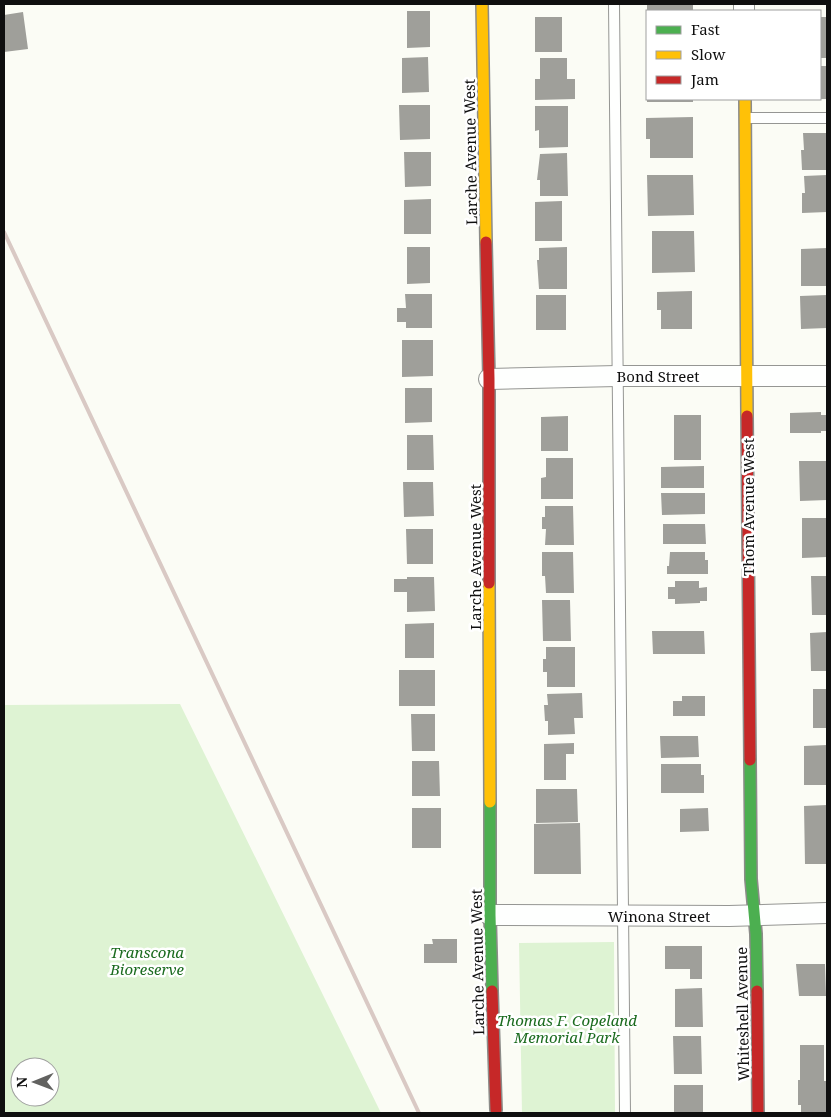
<svg xmlns="http://www.w3.org/2000/svg" width="831" height="1117" viewBox="0 0 831 1117" font-family="'Noto Serif',serif">
  <rect width="100%" height="100%" fill="#fbfcf5"/>
  <path fill="#def3d3" fill-rule="evenodd" d="M180 704 381 1113H4V705ZM20 1067H50V1097H20Z
    M614 942 615 1113H522L519 943Z"/>
  <path fill="#9f9f9a" d="M693 4V11H647V5Z
    M407 11H430V47L407 48Z
    M23 12 28 49 4 52V15Z
    M535 17H562V52H535Z
    M820 17H827V58H820Z
    M428 57 429 92 402 93V58Z
    M540 58H567V79H575V99L535 100V79H540Z
    M820 66H827V99H820Z
    M647 99H693V102H647Z
    M399 105H430V139L400 140Z
    M535 106H568V147L539 148V130L535 131Z
    M693 117V158H650V139H646V118Z
    M803 133H827V170H802L801 150H804Z
    M404 152H431V186L405 187Z
    M567 153 568 196H540V180H537L540 154Z
    M647 175H693L694 215 648 216Z
    M827 175V212L802 213V193H805L804 176Z
    M431 199V234H404V200Z
    M562 201V241H535V202Z
    M652 231H694L695 272 652 273Z
    M407 247H430V283L407 284Z
    M567 247V289H539L537 260H539V248Z
    M827 248V286H801V249Z
    M692 291V329H661V310H657V292Z
    M405 294H432V328H406V322H397V308H406Z
    M536 295H566V330H536Z
    M827 295V328L801 329 800 296Z
    M402 340H433V376L402 377Z
    M405 388H432V422L405 423Z
    M821 412V415H827V431H821V433H790V413Z
    M674 415H701V460H674Z
    M568 416V451H541V417Z
    M407 435H433L434 470H407Z
    M546 458H573V499H541V478L546 477Z
    M799 461H827V500L800 501Z
    M704 466V488H661V467Z
    M403 482H433L434 516 404 517Z
    M661 493H705V514L662 515Z
    M545 506H573L574 545H545L546 529H542V517H545Z
    M802 518H827V557L802 558Z
    M663 524H705L706 544H663Z
    M406 529H433V564H407Z
    M542 552H573L574 593H546L545 576H542Z
    M670 552H705V560H708V574H667V566H669Z
    M811 576H827V615H812Z
    M407 577H434L435 611 407 612V592H394V579H407Z
    M675 581H699V588L707 587V601H700V603L675 604V599H668V587H675Z
    M542 600H570L571 641H543Z
    M434 623V658H405V624Z
    M652 631H704L705 654H653Z
    M827 632V671H811L810 633Z
    M546 647H575V687H547V672H543V659H546Z
    M399 670H435V706H399Z
    M813 689H827V728H813Z
    M582 693 583 718H574L575 734 548 735V721H545L544 705H548L547 694Z
    M682 696H705V716H673V701H682Z
    M411 714H435V751H412Z
    M660 736H698L699 757 661 758Z
    M574 743V754H566V780H544V744Z
    M827 745V785H804V746Z
    M412 761H439L440 796H412Z
    M661 764H701V775H704V793H661Z
    M536 789H577L578 822 536 823Z
    M827 805V864H805L804 806Z
    M412 808H441V848H412Z
    M708 808 709 831 680 832V809Z
    M580 823 581 874H534V824Z
    M432 939H457V963H424V944H433Z
    M665 946H702V979H690V969H665Z
    M796 964H825L826 996H799Z
    M702 988 703 1027H675V989Z
    M673 1036H701L702 1074H674Z
    M800 1045H824V1081H827V1113H801V1105H798V1080H800Z
    M674 1085H703V1113H674Z"/>
  <g fill="none" stroke-linecap="round" stroke-linejoin="round">
    <g stroke="#959693" stroke-width="12">
      <path id="lane" d="M614 4 625 1113
        M746 118H827"/>
    </g>
    <g stroke="#959693" stroke-width="22">
      <path id="street" d="M744 4V11
        M489 379 617 376H827
        M490 915 729 916 827 913"/>
    </g>
    <g stroke="#8c8c89" stroke-width="14">
      <path id="fast" d="M750 760 751 879 756 934 757 991
        M490 802V915L492 991"/>
    </g>
    <g stroke="#8c8c89" stroke-width="14">
      <path id="slow" d="M482 4 486 242
        M745 99 747 416
        M489 583 490 802"/>
    </g>
    <g stroke="#8c8c89" stroke-width="14">
      <path id="jam" d="M486 242 489 379V583
        M747 416 750 760
        M492 991 496 1110
        M757 991 758 1113"/>
    </g>
    <use href="#lane" stroke="#fefffe" stroke-width="10"/>
    <use href="#street" stroke="#fefffe" stroke-width="20"/>
    <use href="#fast" stroke="#4caf50" stroke-width="11"/>
    <use href="#slow" stroke="#ffc107" stroke-width="11"/>
    <use href="#jam" stroke="#c62828" stroke-width="11"/>
    <path stroke="#d9c9c4" stroke-width="4" d="M4 232 419 1113"/>
  </g>
  <g text-anchor="middle" dominant-baseline="central" stroke-width="5" stroke-linejoin="round" paint-order="stroke">
    <g font-size="15" fill="#0f0f0f" stroke="#fff">
      <text transform="translate(470 152) rotate(-91)">Larche Avenue West</text>
      <text x="658" y="376">Bond Street</text>
      <text transform="translate(748 507) rotate(-90)">Thom Avenue West</text>
      <text transform="translate(475 557) rotate(-90)">Larche Avenue West</text>
      <text x="659" y="916">Winona Street</text>
      <text transform="translate(477 962) rotate(-91)">Larche Avenue West</text>
      <text transform="translate(742 1014) rotate(-91)">Whiteshell Avenue</text>
    </g>
    <g font-size="15" font-style="italic" fill="#1b6b1f" stroke="#fff">
      <text x="147" y="952">Transcona<tspan x="147" dy="17">Bioreserve</tspan></text>
      <text x="567" y="1020">Thomas F. Copeland<tspan x="567" dy="17">Memorial Park</tspan></text>
    </g>
  </g>
  <rect width="831" height="1117" fill="none" stroke="#0f0f0f" stroke-width="10"/>
  <rect x="646" y="10" width="175" height="90" fill="#ffffff" stroke="#9f9f9f"/>
  <rect x="656" y="26" width="25" height="8" fill="#4caf50" stroke="#9f9f9f"/>
  <text x="691" y="35" font-size="15" fill="#0f0f0f">Fast</text>
  <rect x="656" y="51" width="25" height="8" fill="#ffc107" stroke="#9f9f9f"/>
  <text x="691" y="60" font-size="15" fill="#0f0f0f">Slow</text>
  <rect x="656" y="76" width="25" height="8" fill="#c62828" stroke="#9f9f9f"/>
  <text x="691" y="85" font-size="15" fill="#0f0f0f">Jam</text>
  <g transform="translate(35 1082) rotate(269)"><circle r="24" fill="#ffffff" stroke="#9f9f9f"/>
  <path d="M0-4L9 19L0 12L-9 19Z" fill="#626260"/>
  <text y="-8" font-size="14" font-weight="bold" text-anchor="middle" fill="#0f0f0f">N</text>
  </g>
</svg>
